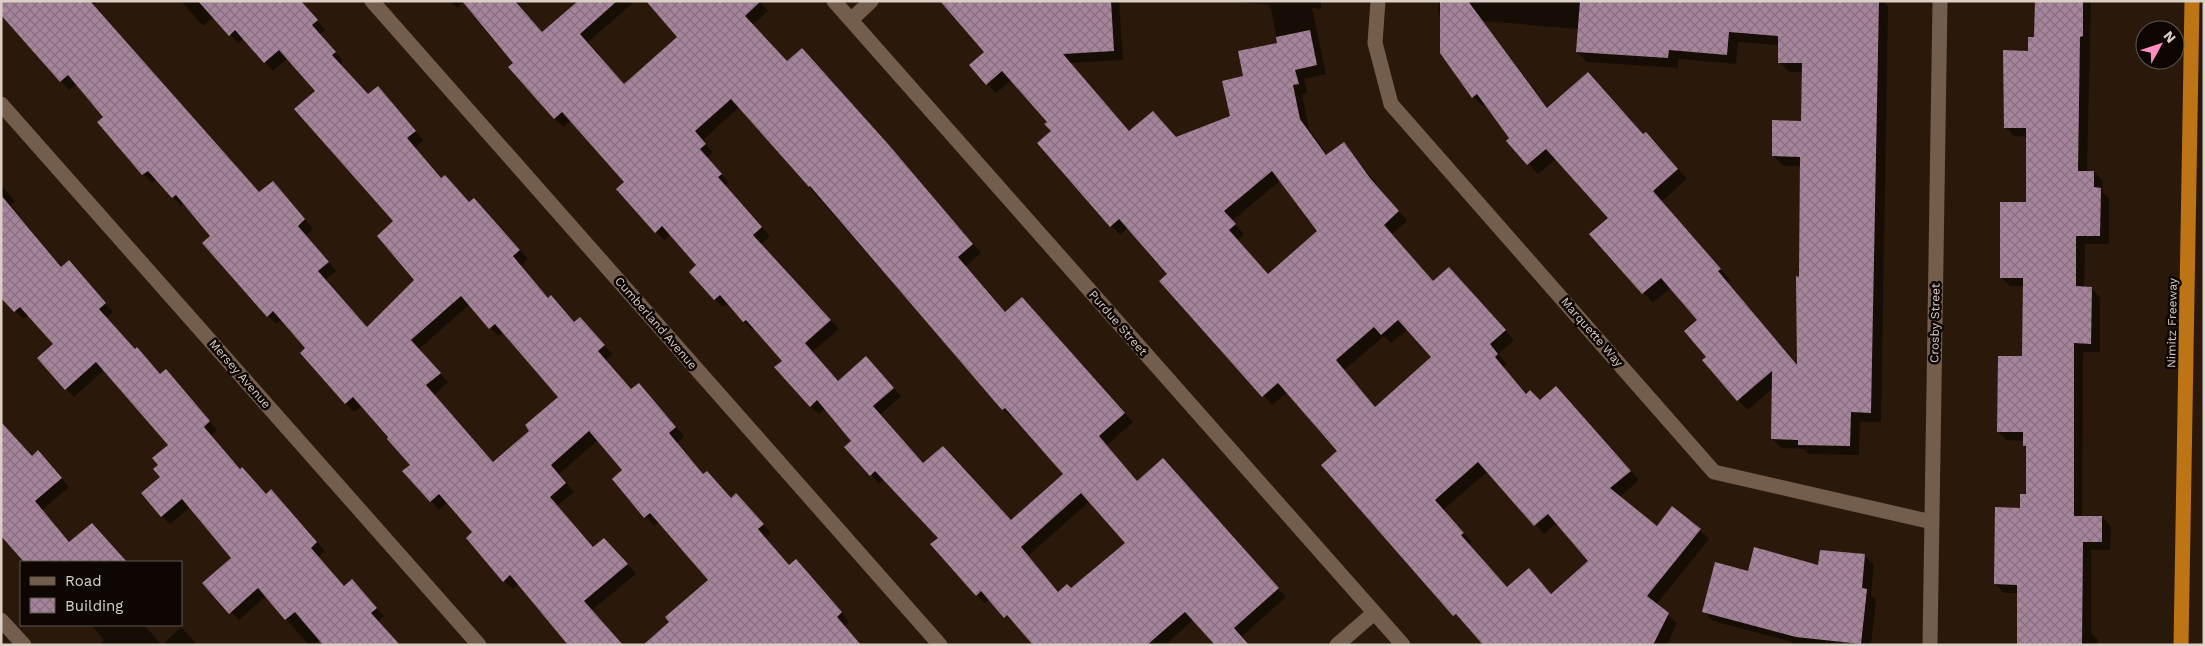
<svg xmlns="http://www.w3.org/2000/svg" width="2205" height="646" viewBox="0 0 2205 646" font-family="'Work Sans',sans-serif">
  <defs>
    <pattern id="building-cross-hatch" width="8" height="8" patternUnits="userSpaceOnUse" patternTransform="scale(1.25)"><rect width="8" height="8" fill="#a6849c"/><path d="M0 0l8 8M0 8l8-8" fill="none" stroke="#886f7f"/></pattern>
  </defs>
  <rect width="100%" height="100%" fill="#2a190b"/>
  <path fill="#0007" fill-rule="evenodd" d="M1 1H98L93 6 260 194 281 191 313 229 306 235 336 271 325 280 368 329 416 280 395 221 317 92 288 58 273 71 244 38 238 43 214 17 203 26 181 1H300L325 30 320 34 343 61 340 64 368 95 386 96 423 140 415 148 441 179 470 204 483 208 528 259 521 266 549 299 575 323 589 327 612 354 605 361 632 391 647 393 684 436 677 443 704 475 731 499 745 503 771 533 766 538 789 566 804 569 849 622 844 626 671 622 710 580 659 521 654 526 613 479 624 470 598 440 559 474 574 492 557 506 594 548H613L636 574 592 610 519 584 513 589 504 581 474 532 448 502 439 510 431 501 411 465 390 437 362 406 354 412 346 404 301 353 307 348 282 320 276 324 268 316 212 236 184 203 181 206 157 179 152 183 143 174 99 122 105 117 77 84 69 90 1 13ZM470 304 498 336 504 332 560 397 531 431 494 463 434 395 448 382 419 349Z
    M450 1H521L518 4 543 33 579 1H635L588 42 624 85 759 1 768 11 752 25 787 63 896 154 981 253 966 266 1006 313 1031 307 1133 422 1107 445 1137 482 1171 467 1286 597 1241 637 1194 619 1165 645H1035L990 599 985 603 976 595 940 538 884 479 879 484 871 475 853 441 825 408 819 414 810 406 783 361 754 328 752 330 728 303 723 307 714 299 698 265 671 234 664 240 656 232 626 182 571 120 563 127 555 119 510 67 515 63 464 2 457 8ZM739 107 1003 409 1011 417 1013 415 1065 474 1012 521 923 465 880 415 901 396 874 366 839 382 812 352 839 329 761 244 770 236 725 186 729 182 707 158 713 153 703 140ZM1090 501 1126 543 1071 589 1059 593 1028 556Z
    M955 1H1119L1123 60 1070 63 1130 132 1153 112 1176 138 1231 117 1245 77 1278 44 1270 5 1226 1H1321V9L1312 8 1326 74 1304 79 1307 93 1302 94 1309 129 1328 156 1344 144 1407 221 1392 234 1434 283 1458 278 1514 340 1498 354 1507 364 1503 367 1527 394 1540 402 1556 388 1639 480 1620 497 1657 527 1700 530 1709 539 1656 605 1677 623 1667 645H1483L1323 465 1339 451 1288 392 1272 405 1161 281 1169 274 1128 228 1120 235 1038 143 1053 131 1048 122 1012 80 996 93 987 84 985 52ZM1281 180 1319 231 1268 275 1238 240 1244 234 1232 221ZM1408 329 1433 357 1376 408 1344 370 1384 336 1391 343ZM1488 471 1544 534 1557 523 1590 561 1552 595 1538 579 1508 589 1469 544 1472 542 1443 510Z
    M1439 1H1883L1888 7 1881 422H1860L1859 455 1809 454 1804 449 1782 448 1772 439 1773 388 1748 410 1738 400 1708 357 1699 320 1671 287 1653 303 1591 234 1609 218 1557 158 1538 174 1508 141 1511 138 1486 104 1483 106 1473 97 1438 11ZM1483 21 1579 29 1577 52 1587 62 1678 68V59L1736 64 1738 42 1779 45V62L1789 72H1803L1802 123 1773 156 1783 166H1801L1798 367 1727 282 1730 280 1662 201 1687 179 1656 143 1644 135 1598 83 1548 108Z
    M2035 1H2091L2087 172H2094L2103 181 2102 191 2109 198V244H2085L2084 288H2091L2100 297V352H2083L2082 517H2102L2111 526 2110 550H2091V633L2098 640V645H2018V593H2004L1995 584 2027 495V449L2024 446V441L2007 440 1998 432 2024 357V286H2010L2001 277 2027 203 2028 137 2014 136 2005 127 2035 38Z
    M1 185 15 201 11 205 62 268 77 270 113 312 106 318 160 375 174 379 217 430 211 436 266 495 271 491 279 499 325 551 318 557 345 587 360 589 384 616 378 621 320 639 314 645H309L266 596 239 620 231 612 233 559 190 507 170 524 162 516V478L160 465 170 445 104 370 74 397 66 389 55 344 28 315 23 319 1 296Z
    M32 457 45 460 69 487 42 510 70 543 100 532 126 562H26L1 534Z
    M1865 556 1874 565 1871 595 1876 600 1871 645H1792V642L1713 621 1704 611 1749 572 1819 566Z
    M91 625H144L162 645 181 627 198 645H99L104 640Z"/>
  <path fill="url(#building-cross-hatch)" fill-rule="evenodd" d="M1 1H90L259 192 273 181 305 219 298 226 329 262 318 271 367 327 414 280 377 236 393 221 294 109 315 91 279 50 264 63 235 30 229 36 198 1H301L318 20 312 25 336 52 332 55 368 94 378 86 416 131 407 138 441 178 445 175 469 202 474 198 520 250 513 256 548 298 551 295 574 322 580 317 605 345 598 351 631 389 639 383 676 427 669 433 703 474 707 471 731 498 736 493 764 524 758 529 789 565 796 559 842 612 837 617 861 645H643L669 622 665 617 708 580 650 513 644 518 612 479 622 470 589 431 551 465 566 483 550 497 593 547 604 538 628 564 584 601 623 645H568L510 575 503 582 466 538 472 532 439 494 430 502 402 471 410 465 387 439 388 437 353 397 345 404 300 353 305 348 273 311 267 317 202 243 210 236 176 195 172 198 148 171 142 175 97 122 103 117 68 75 60 82 1 15ZM461 296 489 329 495 324 558 397 525 425 529 431 493 462 426 385 441 373 411 340Z
    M462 1H515L542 32 578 1H617L580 34 624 84 677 37 646 1H761L745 16 787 61 802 48 888 144 973 244 958 257 1005 312 1022 297 1125 413 1099 436 1137 481 1163 458 1279 588 1234 628 1249 645H1215L1185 612 1147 645H1033L1007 615 1004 618 981 591 976 596 930 544 938 538 875 471 870 476 844 447 851 441 817 400 810 407 774 367 782 361 746 320 743 322 720 295 714 300 689 272 696 265 662 226 655 233 616 189 624 182 562 112 554 119 508 67 513 63ZM731 99 809 187 810 186 1002 410 1005 408 1063 474 1011 520 943 446 923 463 873 406 894 388 866 356 838 381 805 343 831 320 753 235 762 227 718 177 722 174 700 149 706 144 695 131ZM1081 493 1125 543 1071 588 1067 584 1058 592 1021 547Z
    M940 1H1111L1114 51 1063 54 1129 131 1153 111 1176 137 1230 116 1222 81 1243 76 1238 51 1277 43 1276 37 1310 30 1317 65 1295 70 1299 84 1293 85 1300 119 1326 155 1344 142 1370 178 1399 211 1384 225 1433 281 1449 267 1506 330 1490 344 1498 354 1495 357 1526 394 1530 390 1540 400 1556 386 1631 471 1610 488 1657 526 1672 506 1701 529 1647 596 1669 613 1653 645H1483L1456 614 1453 616 1321 465 1337 451 1278 383 1262 397 1159 281 1167 274 1119 219 1110 227 1037 143 1051 131 1044 124 1047 122 1002 71 986 85 969 65 984 52ZM1272 171 1317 231 1268 274 1229 230 1236 224 1224 211ZM1398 320 1431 357 1375 407 1336 360 1374 327 1381 335ZM1478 462 1534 526 1548 514 1588 561 1551 594 1529 568 1507 587 1461 535 1464 533 1435 500Z
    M1440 1H1468L1547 108 1588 72 1643 134 1646 132 1678 169 1653 191 1721 269 1718 271 1797 365 1796 276 1799 277 1800 157 1772 156V120L1801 121 1802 63H1778V36L1729 32 1727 55 1669 50 1668 58 1576 52 1580 1H1879L1871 413 1851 412 1850 446 1798 445V440L1771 439 1772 371 1737 401 1702 360 1706 357 1684 331 1697 320 1661 278 1642 294 1589 234 1608 218 1546 149 1527 165 1506 141 1509 138 1477 94 1472 98 1440 53Z
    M2035 1H2083V36L2080 37 2078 171H2094V187L2101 188 2100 236H2076V286L2092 287 2091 344 2074 343V516H2102V542H2083L2082 645H2017V585L1994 584 1995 507 2020 508V494H2026V446H2023V432H1997L1998 356H2022L2023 278H2000V202H2026V128H2004L2003 50 2028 51V37H2034Z
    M1 195 61 267 69 260 106 303 99 309 135 349 137 347 160 374 166 369 210 421 204 427 240 469 242 467 266 494 271 489 317 542 311 548 344 586 352 579 377 608 371 613 400 645H323L295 612 285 620 258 588 229 614 202 583 231 558 182 499 161 517 141 493 160 477 153 469 158 465 152 458 168 445 96 362 65 390 37 358 53 344 20 307 14 312 1 298Z
    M1 422 32 456 38 450 62 478 35 501 69 542 92 523 127 562H24L1 536Z
    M1754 547 1818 565 1820 550 1865 554 1862 588 1867 589 1861 644 1796 637 1702 612 1715 562 1748 571Z"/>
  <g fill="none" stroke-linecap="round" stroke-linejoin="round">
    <path stroke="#735e4e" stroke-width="15" d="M372 1 940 645
      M834 1 1403 645
      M1378 1 1375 43 1391 104 1714 472 1932 522
      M851 20 871 1
      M1 104 479 645
      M1 620 24 645
      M1337 645 1374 613
      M1930 645 1940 1"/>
    <path stroke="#bd7414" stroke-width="15" d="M2181 645 2192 1"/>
  </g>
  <g text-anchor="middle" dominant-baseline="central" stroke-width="5" stroke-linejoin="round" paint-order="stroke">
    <g font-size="12" fill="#dbcfc6" stroke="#0d0603">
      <text transform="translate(656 323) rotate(49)">Cumberland Avenue</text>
      <text transform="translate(1118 323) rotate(49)">Purdue Street</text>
      <text transform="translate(1935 323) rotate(-89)">Crosby Street</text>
      <text transform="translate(2172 323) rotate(-89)">Nimitz Freeway</text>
      <text transform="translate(1592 332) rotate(49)">Marquette Way</text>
      <text transform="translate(240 374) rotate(49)">Mersey Avenue</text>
    </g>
  </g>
  <rect width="2205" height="646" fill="none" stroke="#dbcfc6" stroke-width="5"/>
  <rect x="20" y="561" width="162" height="65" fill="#0d0603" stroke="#5f5651"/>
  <rect x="30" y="577" width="25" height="8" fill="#735e4e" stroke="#5f5651"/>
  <text x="65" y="586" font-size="15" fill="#dbcfc6">Road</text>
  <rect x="30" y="598" width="25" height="15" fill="url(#building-cross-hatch)" stroke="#5f5651"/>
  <text x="65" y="611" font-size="15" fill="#dbcfc6">Building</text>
  <g transform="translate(2160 45) rotate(50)"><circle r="24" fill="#0d0603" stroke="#5f5651"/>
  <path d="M0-4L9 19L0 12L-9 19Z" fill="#fd8ebf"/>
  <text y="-8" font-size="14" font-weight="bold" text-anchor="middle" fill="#dbcfc6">N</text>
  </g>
</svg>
